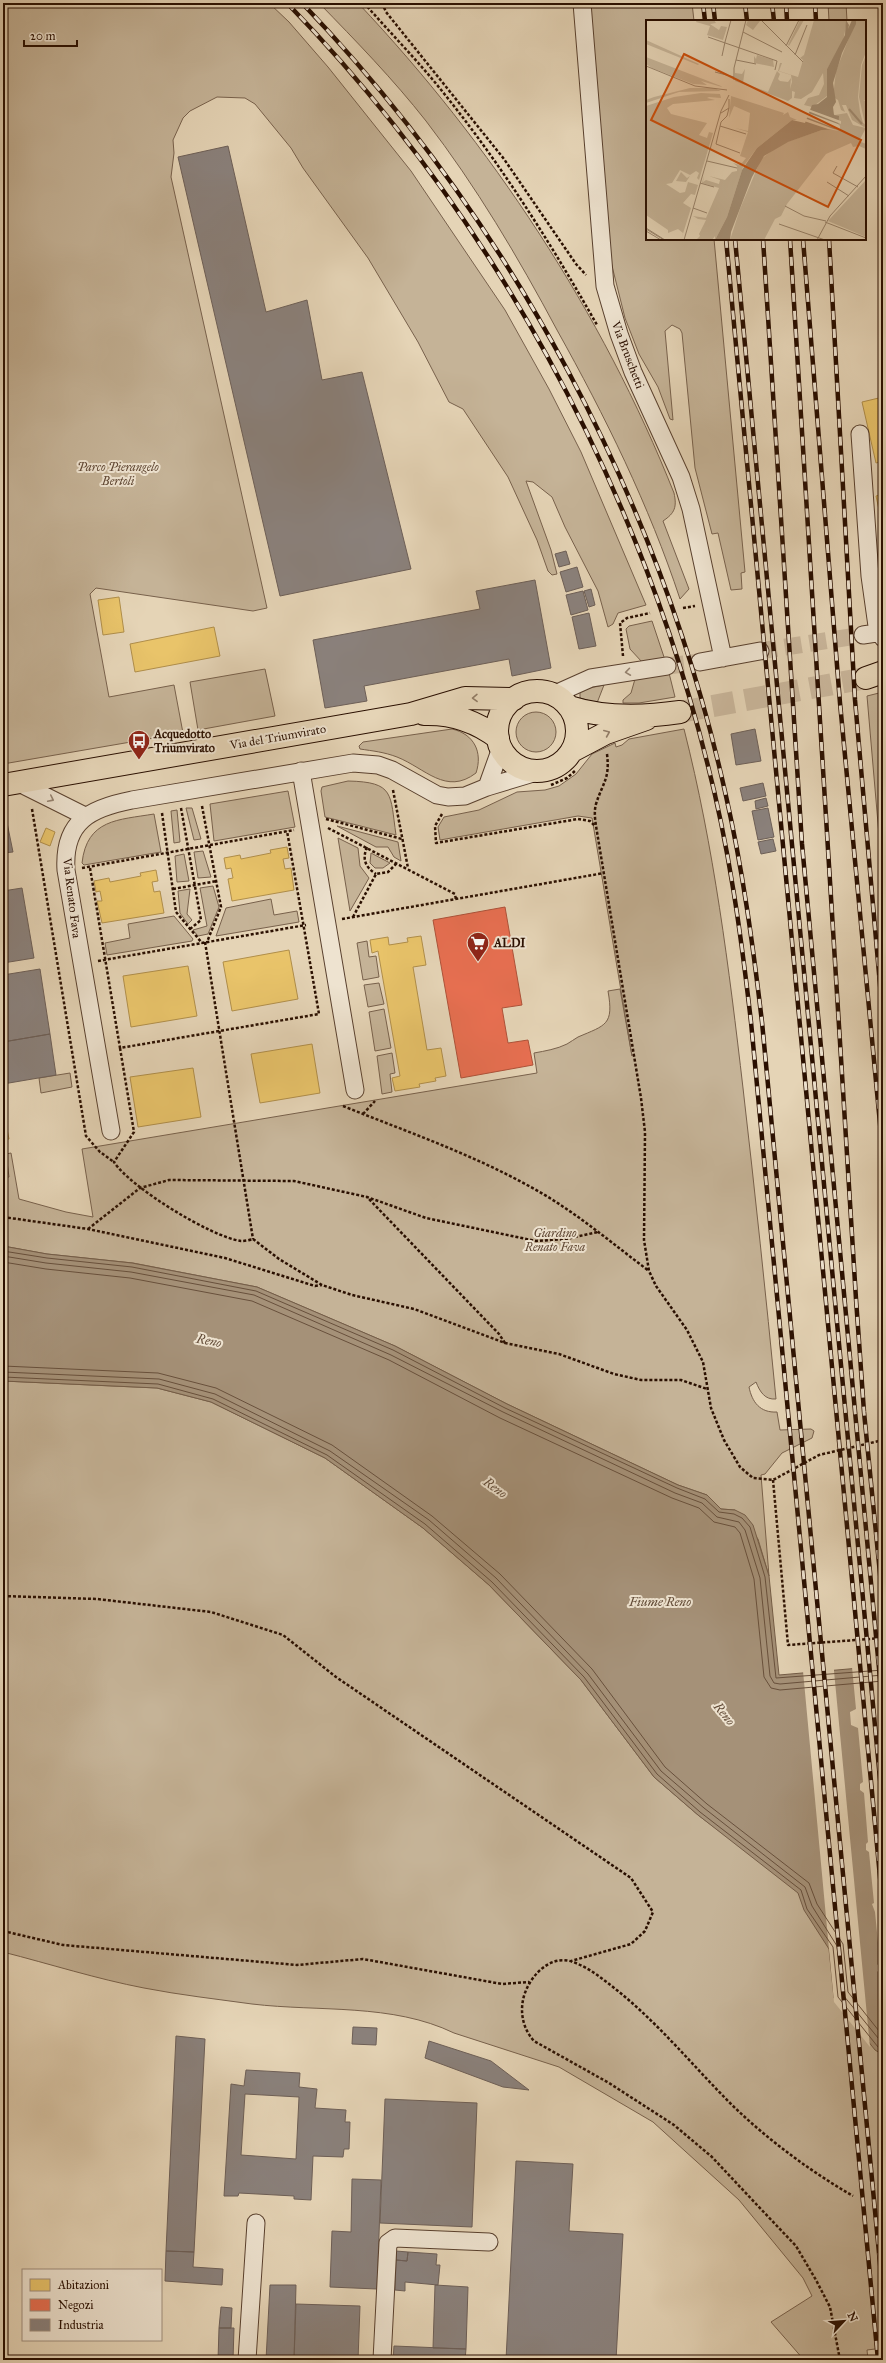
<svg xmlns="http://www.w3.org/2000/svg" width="886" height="2363" viewBox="0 0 886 2363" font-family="'IM FELL Great Primer',serif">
  <rect width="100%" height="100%" fill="#e5d4b6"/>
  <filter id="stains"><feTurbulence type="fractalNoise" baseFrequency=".005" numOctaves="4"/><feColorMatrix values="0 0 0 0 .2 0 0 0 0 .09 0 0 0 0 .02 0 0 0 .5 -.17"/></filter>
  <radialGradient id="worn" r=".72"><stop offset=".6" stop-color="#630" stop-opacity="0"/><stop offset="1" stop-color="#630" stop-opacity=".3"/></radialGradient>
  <path fill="#c5b397" stroke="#78614c" d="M3 3H269L289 22 328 67 411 171 505 310 549 389 581 452 646 605 618 613 613 624 608 627 598 591 565 527 552 497 533 482 526 481 551 550 557 574 552 575 548 571 537 540 508 477 463 409 449 402 418 342 368 258 303 168 291 148 255 104 245 98 217 97 190 111 183 118 173 140 174 153 171 177 267 608 253 611 96 588 90 594 109 697 174 685 183 733 3 764Z
    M319 3H358C491 144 602 312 674 493 677 507 675 513 663 521L689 589 680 599C649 505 605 416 557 330 518 257 476 186 426 121 393 79 356 41 319 3Z
    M590 3H692L694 21H647V239H714L745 572 741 573 742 589 731 590 718 533 712 534 695 468 682 333 680 329 672 325 665 331 673 420 670 419 658 387 639 354 625 318 610 258Z
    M828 3H846L847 21H829Z
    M652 621 665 660 642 662 630 649 626 629 629 626Z
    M265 669 275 716 198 730 190 682Z
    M669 673 675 697 639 703H623V700L631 693 635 679Z
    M604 685 597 703 580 698V690Z
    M883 692V881L867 696Z
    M516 732a20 20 0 1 1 40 0a20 20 0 1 1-40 0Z
    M452 729C474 734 483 752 476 773 446 796 425 768 397 757 384 752 373 751 360 749L359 746 363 742Z
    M684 729C714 847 729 968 743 1088 755 1192 766 1296 776 1399 765 1400 760 1392 756 1382L749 1387C752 1402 760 1413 777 1412L780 1430 811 1429 814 1431 812 1438 782 1453 765 1474 761 1475 769 1576 758 1539 735 1510 721 1509 707 1495 678 1485 507 1404 395 1346 257 1287 133 1263 47 1254 3 1246V1178L9 1177 6 1154 11 1153 19 1199 66 1212 93 1217 82 1149 537 1073 534 1053C545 1051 557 1049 567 1044 571 1042 574 1039 578 1037 606 1025 614 1025 608 991L620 989 632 1056 592 818 578 816 440 840 438 827 444 817 479 810 517 792 545 790 559 786 576 774 592 754 615 743 616 747 622 745 629 739Z
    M348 781C395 782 390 794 396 835L325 817 321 791 322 787Z
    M288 791 295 827 214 841 210 804Z
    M186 808H192L201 839 194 840Z
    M177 810 180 842 174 843 171 811Z
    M154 814 161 852 84 865 82 863C87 819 118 820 154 814Z
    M337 826 398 842 401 861 394 857 388 847H376Z
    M338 838 358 848 360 866 369 878 350 911Z
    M203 851 211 877 198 878 194 852Z
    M371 853 390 863 383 868H375L370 863Z
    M184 854 189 881 177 882 175 856Z
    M213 886 219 907 208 934 198 936 193 930 207 926 200 888Z
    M190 889 187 914 192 920 188 924 180 913 178 891Z
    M271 899 274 915 297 911 299 922 216 936 226 908Z
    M174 916 193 939 192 941 107 955 105 943 130 938 128 924Z
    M367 941 369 957 376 956 379 977 363 980 357 943Z
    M379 983 384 1004 368 1007 364 985Z
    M384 1009 391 1048 375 1051 369 1012Z
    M392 1053 395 1073 390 1074 392 1092 382 1094 377 1056Z
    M70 1073 72 1087 41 1093 39 1078Z
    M3 1381 157 1388 211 1402 325 1458 423 1528 489 1585 581 1680 654 1777 698 1815 746 1851 883 1907V2348L867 2350 868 2360H804L771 2322 812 2296 803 2278 739 2200 653 2122 559 2067 454 2033C392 2003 319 2012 252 2004 216 1999 180 1995 144 1988 97 1979 50 1964 3 1952Z"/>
  <path fill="#a59178" stroke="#745d48" d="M3 1246 47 1254 132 1263 257 1287 395 1346 507 1404 678 1485 707 1495 721 1509 735 1510 745 1515 753 1525 769 1576 779 1675 883 1666V2055L875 2050 834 1998 829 1949 804 1910 798 1893 698 1815 654 1777 581 1680 489 1585 423 1528 325 1458 211 1402 157 1388 3 1381Z"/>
  <path fill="#e5d4b6" d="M883 1664V1989L882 1975 877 1971V1965L880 1963 875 1912 872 1904 874 1903 869 1852 866 1850V1844L868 1842 864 1793 860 1790V1784L863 1782 858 1728 851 1725 850 1712 856 1709 852 1667Z
    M834 1669V1671L870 2047 834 2002 829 1949 803 1671Z"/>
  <path fill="#e9c46a" stroke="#b08e4a" d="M883 397V461L876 463 862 402Z
    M883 494V528L876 496Z
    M119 597 124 632 103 635 98 600Z
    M214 627 220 656 135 672 130 644Z
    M46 828 55 832 50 846 40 842Z
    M287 847 289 858 283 859 285 869 291 868 294 890 232 901 228 879 233 878 231 868 226 869 224 858 240 855 241 859 271 853 270 850Z
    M156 870 158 881 152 882 154 892 160 891 164 913 102 923 97 901H102L100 891 96 892 94 881 109 878 110 882 141 876 140 873Z
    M421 936 426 965 413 967 427 1050 441 1048 446 1076 435 1078 436 1081 419 1084 420 1087 395 1091 392 1078 400 1076 378 951 372 953 370 940 388 937 389 945 408 942 407 938Z
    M289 950 298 999 232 1011 223 962Z
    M188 966 197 1016 131 1027 123 976Z
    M312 1044 320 1093 260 1103 251 1054Z
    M193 1068 201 1117 138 1127 130 1077Z
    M3 1109 9 1139 3 1140Z"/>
  <path fill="#e76f51" stroke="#ae5239" d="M883 558V575L881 576 877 559Z
    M505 907 522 1005 502 1008 508 1043 528 1040 533 1065 461 1078 433 920Z"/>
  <path fill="#8a817c" stroke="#6d5f57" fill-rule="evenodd" d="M228 146 266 312 307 300 322 380 362 372 411 569 280 596 178 157Z
    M566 551 570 564 559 567 555 554Z
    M577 567 583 587 566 592 560 572Z
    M535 580 551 668 512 676 509 659 364 686 367 701 325 708 313 640 480 609 476 591Z
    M591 589 595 605 589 607 584 591Z
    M583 591 588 610 571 615 566 595Z
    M589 613 596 646 579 649 572 617Z
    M755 729 761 761 736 765 731 734Z
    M763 783 766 796 743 801 740 788Z
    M766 798 768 806 756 809 755 801Z
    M3 803 13 852 3 853Z
    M768 808 774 837 758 840 752 811Z
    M773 839 776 851 761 854 758 842Z
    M22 888 34 958 3 963V891Z
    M40 969 50 1034 3 1042V975Z
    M50 1034 56 1075 3 1084V1042Z
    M353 2027 377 2028 376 2045 352 2044Z
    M176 2036 205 2039 194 2252 166 2251Z
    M429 2041 491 2061 529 2090 503 2087 425 2058Z
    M246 2070 300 2073 299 2087 317 2089 315 2108 346 2110 345 2122H350L349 2149H344L343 2157 313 2156 311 2200 294 2199V2196L239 2193 238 2196H224L231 2084 244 2086ZM245 2094 299 2097 296 2159 241 2155Z
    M385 2099 477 2103 472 2227 380 2223Z
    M516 2161 573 2164 569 2231 623 2234 616 2360H506Z
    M352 2179 381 2180 377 2289 330 2287 332 2231 351 2232Z
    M166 2251 194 2252 193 2267 223 2269 222 2285 165 2281Z
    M396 2251 408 2252 407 2261 396 2260Z
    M408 2252 437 2254 436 2265H440L438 2285 405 2282V2291L395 2290 396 2260 407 2261Z
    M270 2285H296L294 2360H266Z
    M435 2285 468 2287 466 2349 433 2348Z
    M296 2304 360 2306 358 2360H294Z
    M221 2307 232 2308 231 2328H219Z
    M219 2328H234L233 2360H218Z
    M394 2346 466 2349 465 2360H393Z"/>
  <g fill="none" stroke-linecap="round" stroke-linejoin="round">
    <path stroke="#68503c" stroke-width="1" d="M3 1251 47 1258 132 1267 256 1291 393 1350 505 1408 677 1488 705 1499 719 1512 734 1514 742 1518 750 1527 765 1577 776 1678 883 1670
      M3 1256 46 1263 131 1272 254 1295 391 1355 503 1412 675 1493 702 1503 717 1517 739 1522 745 1530 760 1578 770 1676 774 1683 780 1684 883 1675
      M3 1262 46 1269 130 1278 252 1301 389 1360 500 1418 672 1498 699 1508 714 1522 735 1527 740 1533 754 1579 764 1677 771 1688 780 1690 883 1681
      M3 1366 158 1373 216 1388 332 1445 432 1516 500 1574 592 1669 665 1767 707 1804 809 1883 817 1904 843 1944 848 1992 883 2036
      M3 1372 159 1379 215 1394 330 1451 429 1520 496 1578 588 1674 661 1771 704 1808 805 1887 812 1906 837 1946 843 1995 883 2044
      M3 1377 158 1384 213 1399 327 1455 425 1524 492 1582 584 1677 657 1774 700 1812 801 1890 807 1909 833 1947 838 1997 878 2047 883 2050"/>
    <path stroke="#c9b69b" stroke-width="17" stroke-dasharray="17 8" stroke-linecap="butt" d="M760 651 863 635
      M667 666 700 662"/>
    <path stroke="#c9b69b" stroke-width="22" stroke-dasharray="22 11" stroke-linecap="butt" d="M680 712 866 678"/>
    <g stroke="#59402e" stroke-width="19">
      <path id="minor" d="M582 3 605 286 619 334 633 372 681 477 691 509 723 658
        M860 434 870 576 877 626 883 638
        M863 635 883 632
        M700 662 760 651
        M553 695 591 678 667 666
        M301 771 355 1090
        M17 782 85 816
        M487 787 501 748
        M111 1131 66 870C63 821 91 808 132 800L353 763 378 765 392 770 437 795 448 797 465 796 487 787 540 771
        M247 2360 256 2223
        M382 2360 388 2243 395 2238 489 2242"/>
    </g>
    <g stroke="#2a0f00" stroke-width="24">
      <path id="major" d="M866 678 883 672
        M497 731a40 40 0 1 1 80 0a40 40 0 1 1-80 0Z
        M569 707C603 718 645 717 680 712
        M424 714C453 713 476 721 498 738
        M572 751 606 733 646 719
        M3 785 411 714 465 698 514 699"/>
    </g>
    <path stroke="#2a0f00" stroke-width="2.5" stroke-dasharray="3 2" stroke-linecap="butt" d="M364 3C387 29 411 54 433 80 496 156 549 240 597 325
      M382 3 386 12 504 159 576 264 586 275
      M683 608 695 606
      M623 656 620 623 627 618 650 613
      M607 754C610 779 603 782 596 804 594 811 595 819 596 826L641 1098 645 1132 644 1240 649 1271 656 1286 687 1330 703 1362 711 1408 724 1440 740 1467 753 1478 773 1480 819 1455 883 1440
      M551 785 567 778 576 770
      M393 790 408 868
      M202 806 221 907 207 942
      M181 808 201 920 190 929
      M32 809 86 1136 100 1152 114 1162
      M162 813 176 912 202 943
      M442 814 435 826 436 843 578 819 590 821 595 826
      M326 819 402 839
      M328 828 455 894 456 900
      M367 847C362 859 365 867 376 874
      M82 868 294 830
      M90 868 120 1048 319 1014 287 831
      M173 889 217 881
      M353 917 376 874 388 872 397 863
      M342 919 604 873
      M205 942 253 1239
      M98 961 306 925
      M120 1048 134 1132 114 1162C130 1187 211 1237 241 1241 245 1241 250 1240 253 1239L279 1259 322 1285 352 1295 414 1309 505 1343 559 1354 614 1374 641 1380H681L707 1389
      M343 1106C405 1131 469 1153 527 1185 571 1208 609 1241 649 1271
      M363 1114 375 1101
      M3 1217 88 1229 225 1258 315 1286 322 1285
      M88 1229 140 1188 169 1180 294 1181 367 1197
      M505 1343 499 1334 367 1197 426 1218 536 1241 566 1239 598 1232
      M773 1480 788 1645 883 1638
      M3 1596 97 1599 211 1612 283 1635 336 1677 631 1878 653 1912 645 1931 631 1944 571 1961
      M3 1931 63 1945 297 1965 363 1959 502 1984 529 1982
      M840 2360 830 2307 816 2280 796 2246 758 2206 712 2157 674 2125 609 2083 534 2041C524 2030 520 2015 523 2000 527 1979 549 1953 573 1962 590 1968 604 1980 618 1991 660 2025 694 2067 732 2105 768 2140 810 2171 853 2196"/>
    <use href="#minor" stroke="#eee3d0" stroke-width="17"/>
    <use href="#major" stroke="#e5d4b6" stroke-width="22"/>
    <g stroke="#2a0f00" stroke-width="4.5">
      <path id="rail" d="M287 3C490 212 636 479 707 762 729 847 741 934 751 1022L878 2360
        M302 3C510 220 661 501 726 796 743 871 753 946 762 1022L883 2295
        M703 3 705 21
        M713 3 715 21
        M745 3 747 21
        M772 3 774 21
        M786 3 787 21
        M815 3 816 21
        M726 239 883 1909
        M735 239 883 1811
        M763 239 802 844 883 1711
        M790 239 856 1299 864 1412 883 1604
        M803 239 840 703 883 1155
        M829 239 855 700 883 1019"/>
    </g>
    <use href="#rail" stroke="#eee3d0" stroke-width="3" stroke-dasharray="9" stroke-linecap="butt"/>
  </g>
  <defs><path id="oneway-chevron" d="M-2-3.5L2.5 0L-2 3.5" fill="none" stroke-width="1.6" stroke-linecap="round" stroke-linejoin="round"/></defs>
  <g stroke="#968472">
    <use href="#oneway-chevron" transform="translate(628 672) rotate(172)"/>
    <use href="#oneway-chevron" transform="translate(51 799) rotate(26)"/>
  </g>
  <g stroke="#917b64">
    <use href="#oneway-chevron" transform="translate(475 698) rotate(179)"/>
    <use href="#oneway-chevron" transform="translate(607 733) rotate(-23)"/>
  </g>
  <defs>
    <g id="bus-pin" transform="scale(1.15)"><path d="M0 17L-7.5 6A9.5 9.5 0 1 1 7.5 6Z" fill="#8f2418" stroke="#eee3d0"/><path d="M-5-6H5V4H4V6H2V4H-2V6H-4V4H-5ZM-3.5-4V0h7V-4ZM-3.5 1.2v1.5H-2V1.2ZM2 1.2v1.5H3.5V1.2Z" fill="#fff"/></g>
    <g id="supermarket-pin" transform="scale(1.15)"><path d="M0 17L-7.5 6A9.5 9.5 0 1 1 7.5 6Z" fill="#8f2418" stroke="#eee3d0"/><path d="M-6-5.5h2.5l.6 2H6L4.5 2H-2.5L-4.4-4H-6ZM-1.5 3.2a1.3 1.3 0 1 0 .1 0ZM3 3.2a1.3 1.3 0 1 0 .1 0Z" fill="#fff"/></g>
  </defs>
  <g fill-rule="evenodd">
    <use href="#bus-pin" x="139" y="741"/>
    <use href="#supermarket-pin" x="478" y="943"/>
  </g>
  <g text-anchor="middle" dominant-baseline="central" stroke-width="4" stroke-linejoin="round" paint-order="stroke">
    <g font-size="12" fill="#2a0f00" stroke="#eee3d0">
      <text transform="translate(628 355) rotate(69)">Via Bruschetti</text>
      <text transform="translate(278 737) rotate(-10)">Via del Triumvirato</text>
      <text transform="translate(72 898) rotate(83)">Via Renato Fava</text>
    </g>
    <g font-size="12" font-style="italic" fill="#604835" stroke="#eee3d0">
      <text x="118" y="467">Parco Pierangelo<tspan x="118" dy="14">Bertoli</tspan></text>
      <text x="555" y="1233">Giardino<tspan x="555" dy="14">Renato Fava</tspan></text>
    </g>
    <g font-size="12" font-weight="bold" fill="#2a0f00" stroke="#eee3d0" text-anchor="start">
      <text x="154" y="734">Acquedotto<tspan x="154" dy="14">Triumvirato</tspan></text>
      <text x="494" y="943">ALDI</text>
    </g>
    <g font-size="13" font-style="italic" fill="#614a36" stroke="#eee3d0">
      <text transform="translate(209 1341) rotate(11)">Reno</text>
      <text transform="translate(495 1488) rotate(36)">Reno</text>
      <text x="660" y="1602">Fiume Reno</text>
      <text transform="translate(724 1714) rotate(51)">Reno</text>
    </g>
  </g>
  <g transform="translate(646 20)">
    <rect width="220" height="220" fill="#e5d4b6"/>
    <path d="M51 0H68L70 3 64 4 73 10 75 6 81 7 77 20 61 15 64 6 50 2ZM102 0H114V1L107 10 100 5ZM154 0H158L143 26 142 25ZM168 0H200V6L197 21 181 49V76L169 85 189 95 201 93 207 105 220 108 213 121 220 124V129L213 126 207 127 205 123 180 134 141 184 135 196 129 199 118 220H84L94 189 115 139 135 124 176 110 166 87 158 85 162 78 173 75 178 64 177 53 166 72 155 79 148 78 149 72 146 71V78L142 81 89 61V53L96 54 99 49 97 63 122 72 131 51 134 54 132 59 134 61 142 62 145 58 144 69 146 62 145 55 132 51 134 43H136L133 51 152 57 157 40 154 38 158 35ZM210 0H220V32L215 45 212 77 214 92 217 103 219 104 213 77 216 45 220 35V80H217L220 81V106L218 107 206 100 200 85H196L199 92 195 90 192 80 187 77 190 51ZM0 20 53 44 52 45 0 24ZM108 36 110 39 111 35 127 40 128 47 108 43ZM0 37 75 66 76 67 55 61 61 65 47 64 6 48 0 44V40L11 44 0 40ZM44 68H68L75 71 33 72 0 83V80L8 77ZM55 73 74 74 75 78 63 77 61 78 69 80 27 84 21 88 25 94 61 103 53 115 61 118 63 112 67 113 53 160 51 158 53 153 50 151 44 155 34 150 26 163 20 164 34 173 39 172 42 162 52 165 49 175 45 174 37 183 45 188 35 220 37 213 32 209 22 213V210L0 195V86L28 77ZM85 76 138 93 137 95 142 92 144 97 151 100H146L111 128 97 147 81 197 69 220V216L66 220H50L54 216 53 214 60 200 52 199 47 196 60 198 73 168 56 163 58 156 57 162 60 160 73 164 74 160 63 156 79 160 86 152 91 151V146L87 143 94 145 92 142 96 143 100 138 94 136 102 112 89 108 102 111 104 93 88 86 83 98ZM35 152 41 158 44 156 40 162 30 161ZM219 161 220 162V217L182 201Z" fill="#c5b397"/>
    <path d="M200 0 203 5 202 9 206 0H210V4L196 33 187 63 190 82 187 87 188 95 193 96 192 109 176 110 142 122 118 136 106 157 85 212 84 220H69L81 197 96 150 111 128 146 100 159 103 166 85 172 84 181 77V49L199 15Z" fill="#a59178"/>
    <path d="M162 89 195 101V104L162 91ZM162 93 192 104 194 106V110L160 97ZM159 98 161 99 193 111 182 109 158 101Z" fill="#e5d4b6"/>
    <path fill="none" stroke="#a59178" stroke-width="2" d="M203 89 216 104"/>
    <path fill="none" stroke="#9a856d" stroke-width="1" d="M115 0 157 42M97 12 136 32M62 17 131 41 129 50M79 22 85 0M140 26 153 0M149 35 161 5M76 36 79 22M90 40 110 44M0 46 49 66 81 70M69 52 88 57M88 60V48L100 0M83 88 81 96 75 102 70 124 94 133M75 93 83 88V79M74 106 100 114M61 141 91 148M191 146 187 153 212 167M181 162 203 176M54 163 68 167M139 186 158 196 180 201M47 188 61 193M179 202 220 218M133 204 179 220M0 208 19 220M0 209 18 220M0 211 15 220M38 220 75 91 83 75M171 220 184 196 220 156"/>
    <path fill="#cc4e0a" fill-opacity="0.15" stroke="#cc4e0a" stroke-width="2" d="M38 34 215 120 182 187 5 100Z"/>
    <rect width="220" height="220" fill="none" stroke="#2a0f00" stroke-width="2"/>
  </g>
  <rect width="886" height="2363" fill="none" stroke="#e5d4b6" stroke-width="16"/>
  <rect x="4" y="4" width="878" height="2355" fill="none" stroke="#2a0f00" stroke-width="2"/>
  <rect x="8" y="8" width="870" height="2347" fill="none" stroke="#2a0f00"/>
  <rect x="22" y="2269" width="140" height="72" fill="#eee3d0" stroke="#a08e7d"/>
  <rect x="30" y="2279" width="20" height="12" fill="#e9c46a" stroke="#a08e7d"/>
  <text x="58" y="2289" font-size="12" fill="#2a0f00">Abitazioni</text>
  <rect x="30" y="2299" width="20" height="12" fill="#e76f51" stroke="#a08e7d"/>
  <text x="58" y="2309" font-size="12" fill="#2a0f00">Negozi</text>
  <rect x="30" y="2319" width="20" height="12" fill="#8a817c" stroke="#a08e7d"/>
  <text x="58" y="2329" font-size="12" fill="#2a0f00">Industria</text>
  <g transform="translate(844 2321) rotate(64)" stroke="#eee3d0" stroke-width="3" paint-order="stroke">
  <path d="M0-3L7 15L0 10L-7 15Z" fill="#2a0f00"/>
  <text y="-6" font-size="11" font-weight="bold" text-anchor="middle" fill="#2a0f00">N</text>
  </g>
  <path d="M24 40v6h53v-6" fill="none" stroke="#2a0f00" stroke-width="2"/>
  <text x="30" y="40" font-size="12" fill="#2a0f00" stroke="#eee3d0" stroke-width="3" paint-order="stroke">20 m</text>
  <rect width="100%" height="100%" filter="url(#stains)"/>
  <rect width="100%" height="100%" fill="url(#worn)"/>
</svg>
